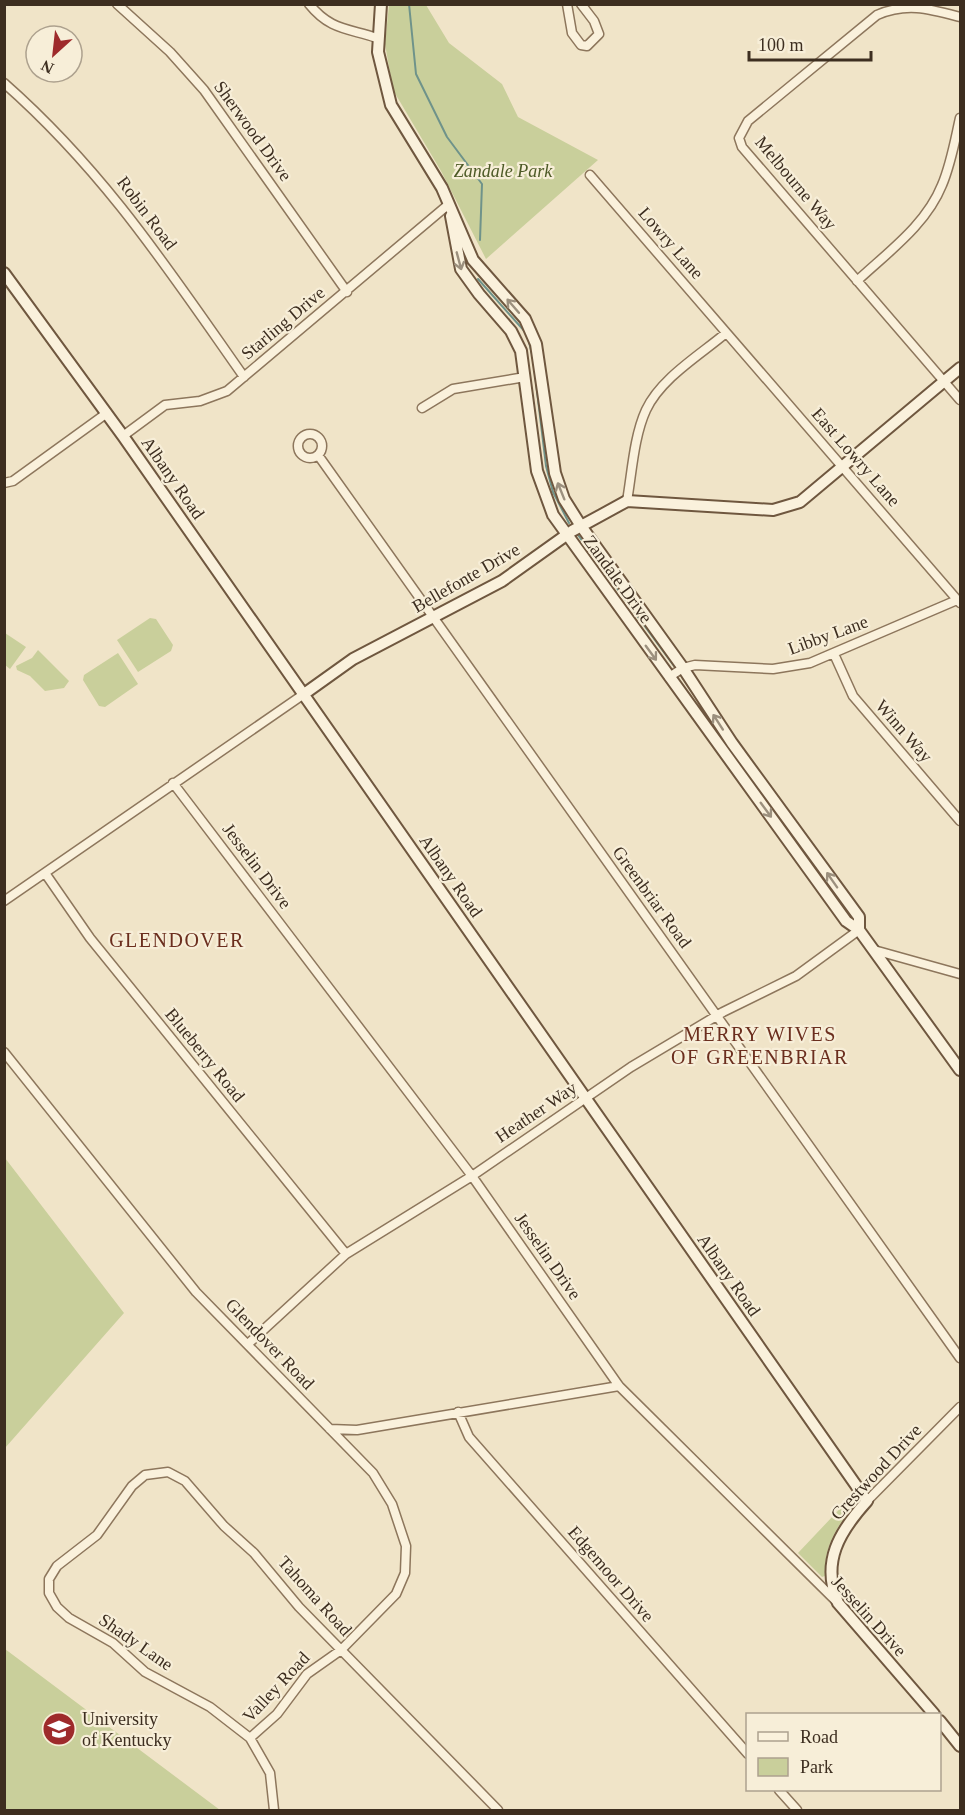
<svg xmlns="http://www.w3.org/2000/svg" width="965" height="1815" viewBox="0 0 965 1815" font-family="Georgia,serif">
  <rect width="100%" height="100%" fill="#f0e4c8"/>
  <path fill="#c9cf9b" d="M389 5H426L449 43 502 84 518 117 598 160 486 259 441 171 393 90 385 44Z
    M150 618 156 619 173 645 171 651 138 672 117 640Z
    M5 633 26 647 10 669 5 665Z
    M38 650 69 681 64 688 45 691 30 676 17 670 16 666 32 658Z
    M118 653 138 684 105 707 99 706 83 680 84 675Z
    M5 1158 124 1313 5 1448Z
    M851 1497 855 1505C837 1525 823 1548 825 1576L822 1577 798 1553Z
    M5 1649 220 1810H5Z"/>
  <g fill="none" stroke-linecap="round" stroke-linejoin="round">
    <path stroke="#6f938a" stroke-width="2" d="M409 4 416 74 447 137 482 184 480 240
      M478 279 527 334 533 358 546 466 553 492 569 523
      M578 535 674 666
      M682 677 700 703
      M795 838 852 918"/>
    <g stroke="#8d765c" stroke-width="11">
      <path id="street" d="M117 4 170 52 204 90 347 292
        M309 4C330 30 347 28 377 38
        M567 4 572 33 581 45 587 46 599 34 594 21 581 4
        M960 17C930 9 907 2 877 15L748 121 739 138 742 147 960 400
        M4 83C105 172 168 269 244 377
        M590 175 960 603
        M857 281C888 252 926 225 942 185 951 164 955 140 960 118
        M422 408 453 389 525 377
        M298 446a12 12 0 1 1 24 0a12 12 0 1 1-24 0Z
        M123 436 165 405 200 401 227 391 449 204
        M318 455 960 1358
        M4 483 13 481 107 413
        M627 501C632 472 634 436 646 410 661 378 700 355 726 333
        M834 654 853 696 960 821
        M669 677 683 668 695 665 773 669 810 663 957 600
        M173 783 472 1176 619 1386 836 1601
        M45 873 90 938 346 1254
        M4 901 304 694
        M874 950 960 974
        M4 1052 196 1292 373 1473 392 1504 406 1546 405 1573 396 1594 341 1650 307 1674 277 1714 250 1738
        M248 1344 346 1254 472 1176 631 1067 723 1012 796 976 859 930
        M458 1412 469 1437 748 1754
        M330 1429 357 1430 619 1386
        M867 1501 960 1407
        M779 1790 797 1810
        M274 1810 270 1773 250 1738 210 1707 145 1672 113 1643 69 1618 57 1607 49 1593V1579L57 1566 97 1535 132 1486 145 1475 168 1472 185 1481 224 1526 254 1553 299 1607 498 1810"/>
    </g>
    <g stroke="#6f573f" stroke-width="14">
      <path id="secondary" d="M381 4 378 52 391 105 442 188 473 260 525 319 536 344 555 473 564 499 581 526 683 668 732 743 859 917V930
        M451 216 461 269 479 294 511 331 521 351 537 471 553 515 846 921 859 930 960 1070
        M4 273 123 436 867 1501C839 1532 821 1562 838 1603L934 1714
        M304 694 353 659 502 581 572 531 627 501 773 510 800 502 960 368
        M940 1721 960 1746"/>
    </g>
    <use href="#street" stroke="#faf1dc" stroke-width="8"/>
    <use href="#secondary" stroke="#faf1dc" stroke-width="10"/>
  </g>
  <defs><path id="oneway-shaft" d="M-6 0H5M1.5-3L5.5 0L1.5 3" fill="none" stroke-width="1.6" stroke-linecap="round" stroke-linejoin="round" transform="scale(1.5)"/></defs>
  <g stroke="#9c907e">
    <use href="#oneway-shaft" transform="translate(459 261) rotate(75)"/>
    <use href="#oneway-shaft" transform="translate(513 306) rotate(-131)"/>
    <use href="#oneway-shaft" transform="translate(561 491) rotate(-112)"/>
    <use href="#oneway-shaft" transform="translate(651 653) rotate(54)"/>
    <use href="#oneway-shaft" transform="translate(718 722) rotate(-123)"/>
    <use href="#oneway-shaft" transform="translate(766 810) rotate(54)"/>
    <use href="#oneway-shaft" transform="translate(832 880) rotate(-125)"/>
  </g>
  <defs>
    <g id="university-disc" transform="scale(1.725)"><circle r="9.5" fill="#9e2a2b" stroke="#f7eed8"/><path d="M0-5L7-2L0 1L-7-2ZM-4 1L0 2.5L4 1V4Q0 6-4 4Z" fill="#fff"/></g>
  </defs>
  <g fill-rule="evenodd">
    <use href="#university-disc" x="59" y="1729"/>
  </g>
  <g text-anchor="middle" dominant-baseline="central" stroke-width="4.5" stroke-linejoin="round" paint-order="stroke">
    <g font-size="18" fill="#3d2e20" stroke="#f7eed8">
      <text transform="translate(253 131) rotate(54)">Sherwood Drive</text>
      <text transform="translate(796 183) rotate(50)">Melbourne Way</text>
      <text transform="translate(147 213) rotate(53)">Robin Road</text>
      <text transform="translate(671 243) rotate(49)">Lowry Lane</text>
      <text transform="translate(283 323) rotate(-40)">Starling Drive</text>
      <text transform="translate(856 457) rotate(49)">East Lowry Lane</text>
      <text transform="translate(173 478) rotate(55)">Albany Road</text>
      <text transform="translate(466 578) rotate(-30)">Bellefonte Drive</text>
      <text transform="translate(618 579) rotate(54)">Zandale Drive</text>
      <text transform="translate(828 635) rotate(-20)">Libby Lane</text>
      <text transform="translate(904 731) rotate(49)">Winn Way</text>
      <text transform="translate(257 866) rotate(53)">Jesselin Drive</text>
      <text transform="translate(451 876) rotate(55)">Albany Road</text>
      <text transform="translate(652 897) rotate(54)">Greenbriar Road</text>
      <text transform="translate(205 1055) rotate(51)">Blueberry Road</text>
      <text transform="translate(536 1112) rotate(-34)">Heather Way</text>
      <text transform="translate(548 1256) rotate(55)">Jesselin Drive</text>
      <text transform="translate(729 1275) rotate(55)">Albany Road</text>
      <text transform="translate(270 1344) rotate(46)">Glendover Road</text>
      <text transform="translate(876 1472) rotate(-47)">Crestwood Drive</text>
      <text transform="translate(611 1574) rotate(49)">Edgemoor Drive</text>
      <text transform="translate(315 1596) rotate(48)">Tahoma Road</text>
      <text transform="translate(869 1616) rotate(48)">Jesselin Drive</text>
      <text transform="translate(136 1642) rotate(35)">Shady Lane</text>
      <text transform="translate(276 1687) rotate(-47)">Valley Road</text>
    </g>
    <g font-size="18" font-style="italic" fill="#4d5a26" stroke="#f7eed8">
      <text x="503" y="171">Zandale Park</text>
    </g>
    <g font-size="18" fill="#3d2e20" stroke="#f7eed8" text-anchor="start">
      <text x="82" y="1719">University<tspan x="82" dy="21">of Kentucky</tspan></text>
    </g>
    <g font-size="20" letter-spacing="1.5" fill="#6b2e1e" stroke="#f7eed8">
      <text x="177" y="940">GLENDOVER</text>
      <text x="760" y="1034">MERRY WIVES<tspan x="760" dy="23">OF GREENBRIAR</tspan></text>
    </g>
  </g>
  <rect width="965" height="1815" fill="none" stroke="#3d2e20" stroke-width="12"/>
  <rect x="746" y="1713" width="195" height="78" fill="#f7eed8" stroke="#ada18e" stroke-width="1.5"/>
  <rect x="758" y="1732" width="30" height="9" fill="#faf1dc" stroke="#ada18e" stroke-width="1.5"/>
  <text x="800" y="1743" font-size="18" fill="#3d2e20">Road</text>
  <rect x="758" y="1758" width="30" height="18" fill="#c9cf9b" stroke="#ada18e" stroke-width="1.5"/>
  <text x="800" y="1773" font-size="18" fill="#3d2e20">Park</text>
  <g transform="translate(54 54) rotate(207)"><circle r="28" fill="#f7eed8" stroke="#ada18e" stroke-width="1.5"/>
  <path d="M0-4.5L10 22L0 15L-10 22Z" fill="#9e2a2b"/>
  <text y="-9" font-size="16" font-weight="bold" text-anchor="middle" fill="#3d2e20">N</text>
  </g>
  <path d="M749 51v9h122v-9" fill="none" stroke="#3d2e20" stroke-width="3"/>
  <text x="758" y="51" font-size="18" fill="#3d2e20" stroke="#f7eed8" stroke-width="4.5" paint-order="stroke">100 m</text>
</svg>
